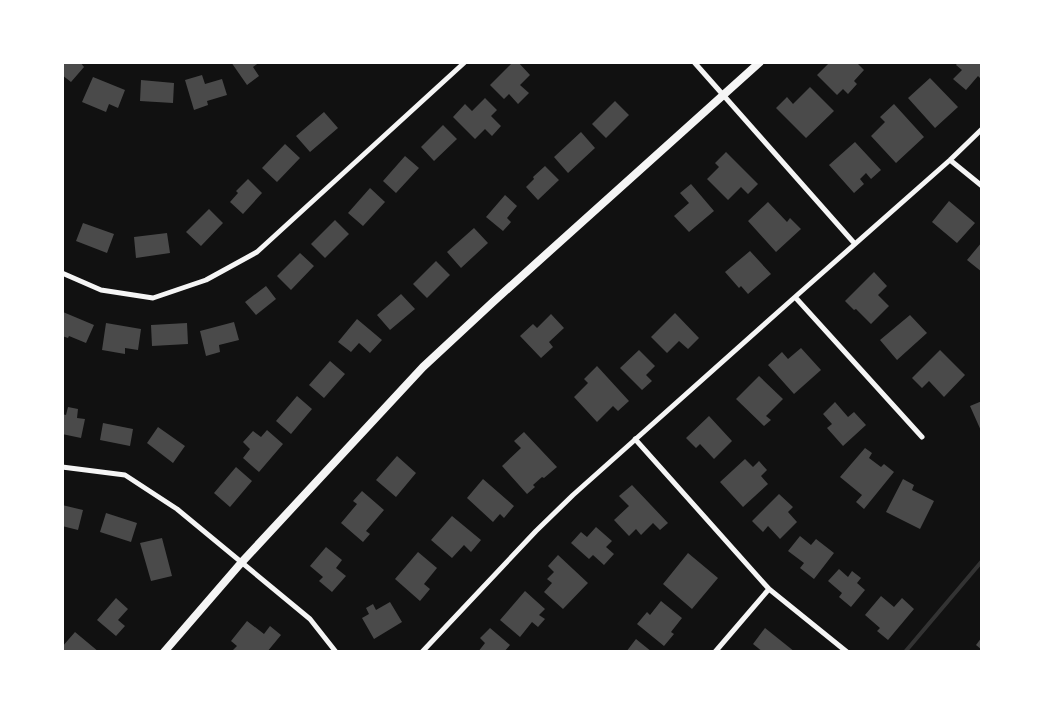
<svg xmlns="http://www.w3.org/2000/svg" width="1044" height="714" viewBox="0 0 1044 714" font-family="Poppins,sans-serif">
  <rect width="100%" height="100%" fill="#111"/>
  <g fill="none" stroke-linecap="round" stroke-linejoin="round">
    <path stroke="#333" stroke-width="4" d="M905 652 982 561"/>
  </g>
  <path fill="#4a4a4a" d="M62 62H80L84 67 71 82 62 75Z
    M231 62H260L253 67 259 76 247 85Z
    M513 62H518L530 75 520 85 529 93 518 104 509 94 504 99 490 85Z
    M830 62H856L864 70 854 81 857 84 848 94 843 89 837 95 817 75Z
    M958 62H982V80L978 76 966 90 953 79 962 70 956 65Z
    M202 75 205 84 222 79 227 95 207 101 208 105 194 110 185 80Z
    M93 77 125 90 118 108 109 104 106 112 82 102Z
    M930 78 958 107 935 128 908 98Z
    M141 80 174 83 173 103 140 101Z
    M810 87 834 111 806 138 776 108 787 97 793 104Z
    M485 98 497 110 491 116 501 126 492 136 485 129 475 139 453 117 465 104 472 111Z
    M615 101 629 115 606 138 592 124Z
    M894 104 924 137 896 163 871 136 885 122 880 117Z
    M324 112 338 128 310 152 296 136Z
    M443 125 457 139 434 161 421 147Z
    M581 132 595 148 568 173 554 157Z
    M855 142 881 170 871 179 866 173 860 179 864 184 854 193 829 165Z
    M285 144 300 158 277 182 262 168Z
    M726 152 758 184 748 194 741 187 728 200 707 179 719 167 715 163Z
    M405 156 419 168 396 193 383 181Z
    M545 166 559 180 538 200 526 187 534 179 533 177Z
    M248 179 262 193 243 214 230 202 238 193 236 191Z
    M691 184 714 211 689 232 674 216 689 203 680 193Z
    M370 188 385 202 363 226 348 213Z
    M505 195 517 206 507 218 511 222 503 231 486 217Z
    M949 201 975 223 957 243 932 222Z
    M768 202 787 222 790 218 801 229 776 252 748 221Z
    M209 209 223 223 201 246 186 232Z
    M335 220 349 234 325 258 311 244Z
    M83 223 114 234 107 253 76 241Z
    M474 228 488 243 461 268 447 252Z
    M167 233 170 253 136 258 134 237Z
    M982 242V272L967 260Z
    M750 251 771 274 748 294 741 286 739 288 725 272Z
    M300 253 314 266 291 290 277 276Z
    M436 261 450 275 427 298 413 284Z
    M874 272 887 286 878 295 889 306 871 324 856 309 854 310 845 301Z
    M266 286 276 299 256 315 245 302Z
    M401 294 415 309 390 330 377 315Z
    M63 312 94 325 86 343 69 336 68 338 62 336Z
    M675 313 699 338 688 349 679 341 667 353 651 337Z
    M551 314 564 328 549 342 553 347 541 358 520 336 533 324 537 328Z
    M910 315 927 333 897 360 880 340Z
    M357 319 382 340 370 353 359 343 351 352 338 342Z
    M234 322 239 340 219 345 220 352 206 356 200 331Z
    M106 323 141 329 138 350 125 348V354L102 350Z
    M187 323 188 344 152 346 151 325Z
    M801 348 821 370 794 394 768 365 782 352 788 359Z
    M639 350 655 366 646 375 652 381 642 390 620 368Z
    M940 350 965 375 944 397 929 381 922 388 912 378Z
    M330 361 345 374 324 398 309 385Z
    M597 366 629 401 618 411 613 406 597 422 574 397 588 383 584 379Z
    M759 376 783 399 766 416 771 420 764 426 736 399Z
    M297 396 312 409 291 434 276 421Z
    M982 401V433L970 406Z
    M835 402 848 417 854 412 866 425 843 446 827 428 832 424 823 414Z
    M68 407 78 409 77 418 85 419 81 438 62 434V414L66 415Z
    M709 416 732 441 714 459 700 444 696 448 686 438Z
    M103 423 133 429 130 446 100 440Z
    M158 427 185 446 173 463 147 443Z
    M267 430 283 444 259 472 243 458 250 449 243 442 253 431 261 437Z
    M524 432 557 467 544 478 542 477 533 485 535 487 527 494 502 466 521 448 514 441Z
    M865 448 872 453 869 458 881 467 884 464 894 472 864 509 856 502 862 495 840 477Z
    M397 456 416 473 396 497 376 480Z
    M745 459 753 467 759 461 767 470 761 476 768 484 743 507 720 482Z
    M236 467 252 481 230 507 214 493Z
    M483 479 514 506 504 518 500 514 493 522 467 498Z
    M903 479 914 485 912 490 934 501 920 529 886 512Z
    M632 485 668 523 660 530 653 523 641 535 636 529 629 536 614 520 629 506 619 496Z
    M362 491 384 510 366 531 370 534 363 542 341 523 357 504 353 501Z
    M779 494 793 507 788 512 797 522 780 539 768 526 763 532 752 521Z
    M62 505 83 510 78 530 62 526Z
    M106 513 137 523 131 542 100 532Z
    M452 516 481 540 471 552 464 545 452 558 431 540Z
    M596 527 612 541 606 547 614 554 604 565 593 555 589 559 571 543 581 532 587 537Z
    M800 536 811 545 816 539 834 553 814 579 800 568 804 563 788 551Z
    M162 538 172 576 151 581 140 543Z
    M326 547 342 560 336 568 346 576 332 592 319 581 323 577 310 566Z
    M418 552 437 568 424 584 430 589 420 601 395 579Z
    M688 553 718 578 692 609 663 584Z
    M558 555 588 583 563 609 544 592 552 583 547 579 554 572 548 566Z
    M839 569 848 577 852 571 861 578 857 583 865 590 851 607 839 597 842 593 828 581Z
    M525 591 545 609 539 615 545 619 538 627 532 622 520 637 500 620Z
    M881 596 894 607 902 598 914 609 888 640 877 631 880 628 865 615Z
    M116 598 128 609 118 620 125 626 116 636 97 620Z
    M661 601 682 618 671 632 674 634 664 646 637 624 647 612 650 615Z
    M390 602 402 622 374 639 362 618 369 614 366 608 373 604 376 610Z
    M247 621 264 634 270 626 281 635 267 652H235L233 650 237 646 231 641Z
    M490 628 510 645 504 652H478L485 643 480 638Z
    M765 628 795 652H763L753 644Z
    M75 632 99 652H62V647Z
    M982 637V650L976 645Z
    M636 639 652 652H626Z"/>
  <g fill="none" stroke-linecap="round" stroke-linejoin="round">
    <path stroke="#f5f5f5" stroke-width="5" d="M694 62 855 244
      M950 160 982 186
      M62 273 101 290 153 298 206 280 257 252 465 62
      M795 297 922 437
      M635 439 769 589 847 652
      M62 467 125 475 177 509 310 619 336 652
      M422 652 536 531 573 495 795 297 950 160 982 129
      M715 652 769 589"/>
    <path stroke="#f5f5f5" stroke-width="8" d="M164 652 241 563 423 367 493 302 760 62"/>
  </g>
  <rect width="1044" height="714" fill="none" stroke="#ffffff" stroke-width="128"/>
</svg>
